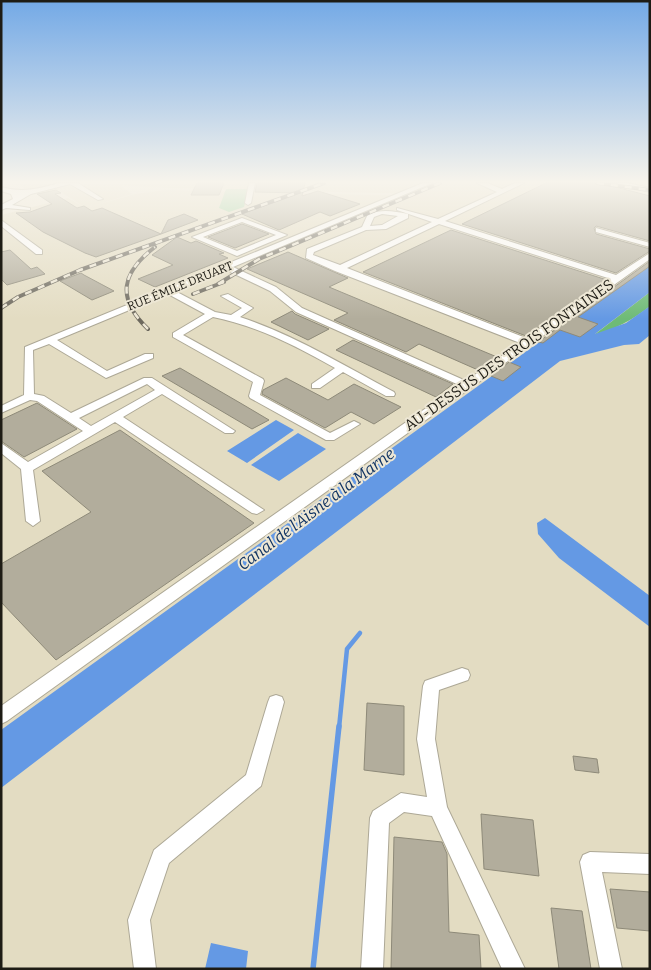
<svg xmlns="http://www.w3.org/2000/svg" width="651" height="970" viewBox="0 0 651 970" font-family="Bitter,serif">
  <rect width="100%" height="100%" fill="#ede7d5"/>
  <path fill="#e3dcc2" fill-rule="evenodd" d="M650 183V969H1V215L68 198 84 207 58 190 37 194 32 189H26L18 184ZM120 185 170 188 419 194 414 196 166 190 135 194 89 207 132 194Z"/>
  <path fill="#94d099" d="M226 189H249L244 207 229 212 219 208Z"/>
  <path fill="#6ebb76" d="M650 292V306C633 320 615 329 594 335Z"/>
  <path fill="#6499e4" d="M650 262V292L595 334 626 323 650 306V335L639 344 624 345 560 361 1 788V730Z
    M276 420 294 430 247 463 227 451Z
    M298 433 326 449 279 481 251 465Z
    M545 518 650 596V627L559 558 538 534 537 523Z
    M211 943 248 951 246 969H205Z"/>
  <g fill="none" stroke-linecap="round" stroke-linejoin="round">
    <path stroke="#6499e4" stroke-width="4.5" d="M339 728 347 649 360 633"/>
    <path stroke="#6499e4" stroke-width="5.5" d="M313 969 339 726"/>
  </g>
  <path fill="#b2ad9c" stroke="#8e8a79" d="M197 183H224L219 195H191Z
    M257 183H305L302 196 318 191 360 204 330 216 320 212 279 230 242 214 299 193 255 192Z
    M546 183H600L650 196V241L596 226 594 228 596 234 650 249V251L616 273 462 224Z
    M56 190 61 193 55 194 77 208 84 206 92 211 102 208 161 234 96 257 85 253 43 232 16 213 30 212 52 204 37 194Z
    M184 214 198 220 161 234 168 220Z
    M242 224 269 234 235 248 208 237Z
    M451 230 607 280 526 336 363 272Z
    M177 237 191 243 196 241 224 253 219 254 228 258 155 287 138 279 173 265 152 255Z
    M10 250 31 269 37 267 45 274 7 285 1 279V252Z
    M288 252 348 278 329 287 497 357 478 370 419 344 406 352 334 320 348 313 247 269Z
    M650 261V266L578 317 598 324 580 337 560 330 543 343 538 342Z
    M81 273 84 275 114 291 92 300 60 281Z
    M292 311 295 314 329 329 308 340 271 322Z
    M353 340 453 384 436 397 336 350Z
    M509 362 521 367 503 381 491 376Z
    M180 368 242 404 269 420 252 429 162 376Z
    M286 378 328 400 354 384 401 407 374 424 351 412 325 428 262 394 263 390Z
    M37 403 77 429 24 457 1 441V420Z
    M120 430 254 523 56 660 1 602V564L91 512 42 471Z
    M367 703 404 706V775L364 770Z
    M573 756 597 759 599 773 575 770Z
    M481 814 533 820 539 876 484 869Z
    M394 837 442 842 447 854 449 932 479 935 481 969H391Z
    M610 889 650 892V931L617 928Z
    M551 908 582 911 591 969H559Z"/>
  <g fill="none" stroke-linecap="round" stroke-linejoin="round">
    <g stroke="#ada896" stroke-width="2">
      <path id="minor" d="M59 183H78L103 199 98 200 70 184 31 194 12 205 30 208V210L6 208 1 210V205L13 199 11 194 1 191V187C22 193 38 189 59 183Z
        M249 183H255L251 203 248 205 245 203Z
        M423 183H432L233 267 276 287 302 308 466 381 520 343 335 271 306 258 307 249 362 227 368 214C383 209 393 211 408 214V218L386 229 366 230 314 252 313 255 340 265 432 222 397 210V208L438 219 497 192 477 183H487L502 189 515 183H524L445 221 616 275 650 253V259L7 721 1 724V706L459 385 296 312 270 291 226 270 175 291 215 312 231 315 242 308 221 296 228 294 253 308 240 317C295 335 343 365 394 392L395 394 394 396H386L343 372 320 388H312V384L335 368C296 346 257 326 213 317L183 335 263 379 264 381 260 395 330 433 354 421 360 424 334 440H326L250 398 249 396 253 382 173 337V333L205 314 168 294 57 340 107 371 145 354H153V358L106 378 49 344 33 350 34 394 44 396 71 413 144 378H152L235 431 233 433H225L162 394 123 417 264 510 257 514 252 513 115 422 33 470 40 521 33 526 26 521 21 469 1 453V443L28 462 83 431 37 401 30 400 1 413V406L24 395 25 347ZM382 214 398 216 382 225 370 226 374 217ZM439 224 611 279 526 338 347 268ZM147 384 155 390 91 426 79 418Z
        M613 183H627L650 188V192Z
        M242 218 287 235 237 256 192 237ZM242 222 276 235 237 251 203 237Z
        M1 220 42 250V254H36L1 226Z
        M596 228 650 243V247L596 232Z
        M462 668 468 670 470 675 468 680 439 690 435 739 447 807 525 969H502L432 816 404 812 389 823 383 969H361L370 818 373 811 401 793 427 797 417 739 423 686 425 681Z
        M276 695 282 697 284 702 261 786 169 863 150 920 156 969H134L128 920 154 850 246 775 268 702 270 697Z
        M590 852 650 854V874L602 872 622 969H600L580 862 583 855Z"/>
    </g>
    <use href="#minor" fill="#fff" fill-rule="evenodd"/>
    <g stroke="#6d695e" stroke-width="4">
      <path id="rail" d="M597 183 650 190
        M218 284 259 259 440 183
        M193 294 224 282
        M1 308 18 297 80 270 324 183
        M148 329C116 298 121 273 155 247"/>
    </g>
    <use href="#rail" stroke="#ede7d5" stroke-width="2.5" stroke-dasharray="7" stroke-linecap="butt"/>
  </g>
  <linearGradient id="sky" x2="0" y2="1"><stop stop-color="#73a9e6"/><stop offset="0.57" stop-color="#f7f4ec"/><stop offset="1" stop-color="#f7f4ec" stop-opacity="0"/></linearGradient>
  <rect width="651" height="319" fill="url(#sky)"/>
  <g text-anchor="middle" dominant-baseline="central" stroke-width="4" stroke-linejoin="round" paint-order="stroke">
    <g font-size="12" fill="#1e1c15" stroke="#ede7d5">
      <text transform="translate(180 286) rotate(-22)">RUE ÉMILE DRUART</text>
    </g>
    <g font-size="15" fill="#1e1c15" stroke="#ede7d5">
      <text transform="translate(509 355) rotate(-35)">AU-DESSUS DES TROIS FONTAINES</text>
    </g>
    <g font-size="16" font-style="italic" fill="#113463" stroke="#ede7d5">
      <text transform="translate(316 509) rotate(-37)">Canal de l'Aisne à la Marne</text>
    </g>
  </g>
  <rect width="651" height="970" fill="none" stroke="#1e1c15" stroke-width="5"/>
</svg>
